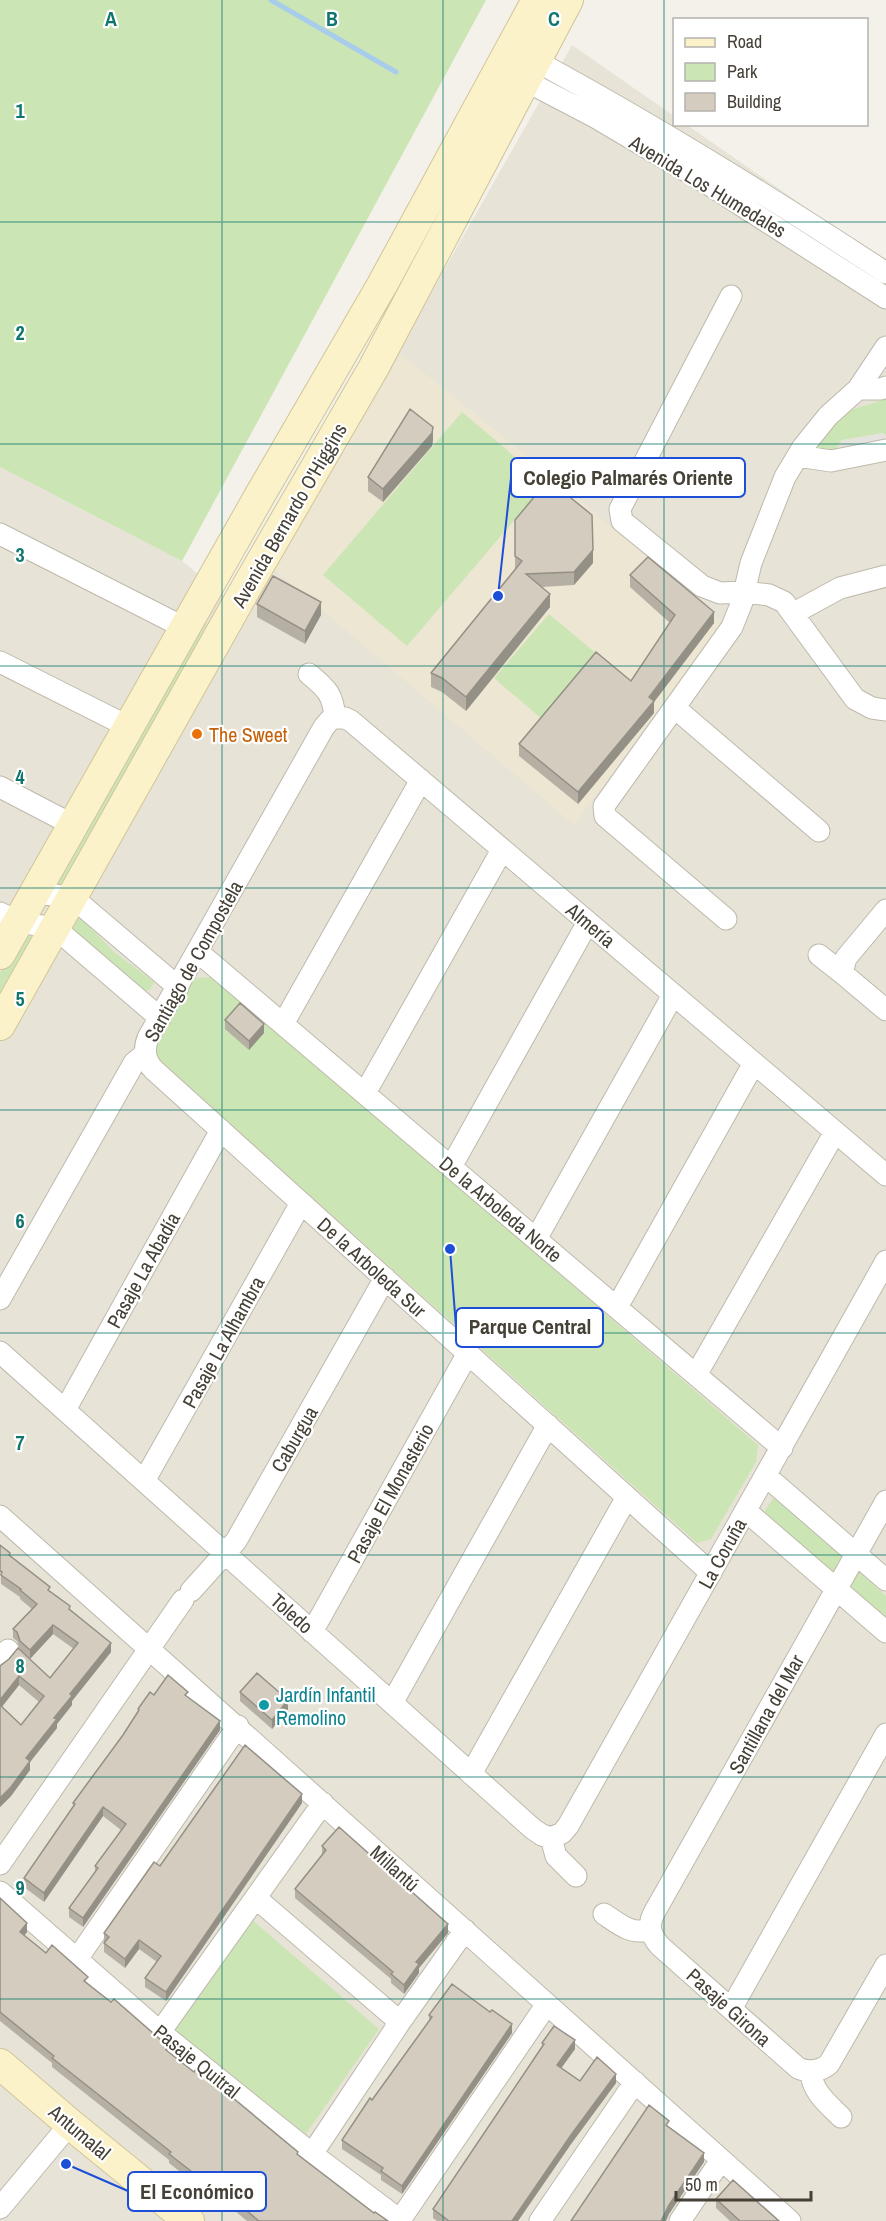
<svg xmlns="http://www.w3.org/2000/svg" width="886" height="2221" viewBox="0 0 886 2221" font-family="'Archivo Narrow',sans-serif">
  <rect width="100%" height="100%" fill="#f3f1e9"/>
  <path fill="#e7e3d7" d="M572 45 674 116V124L687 125 886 263V2221H0V467L182 561 245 613 274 569Z"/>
  <path fill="#ece6d3" d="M401 354 553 477 722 622 574 825 274 569Z"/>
  <path fill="#cce5b4" d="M0 0H486L182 561 0 467Z
    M886 399V435L883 433 841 440 834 454 820 456 812 443 841 413Z
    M462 412 546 483 407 646 323 575Z
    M549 614 598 655 543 720 494 678Z
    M201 617 207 623 178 681 67 887 54 891 53 871Z
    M80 917 114 952 154 982 150 990 134 992 70 929Z
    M20 936H32L37 944 0 1011V973Z
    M214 977 758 1445 756 1462 711 1539 697 1543 152 1053 195 978Z
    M774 1497 886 1596V1619L764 1512Z
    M251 1919 379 2029 306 2134 174 2030Z"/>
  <path fill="#e5e3e0" d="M882 433 884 443 845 452 843 443Z"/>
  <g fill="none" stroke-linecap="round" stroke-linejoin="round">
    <path stroke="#a8cdec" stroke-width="5" d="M271 0 396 72"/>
    <g stroke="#beb9ac" stroke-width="23">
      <path id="street" d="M536 61C656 126 772 198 886 273
        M526 81 595 117 705 182 886 298
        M731 296 620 509 622 521 702 586 720 593 744 592 769 595 784 602 855 699 872 708 886 710
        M858 389H881L886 387
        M798 456 831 461 886 450
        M0 534 185 628
        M794 613 840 588 886 576
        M0 662 129 727
        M309 674C327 689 333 694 335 718
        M675 708 819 831
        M335 718 330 720 324 727 148 1038C143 1050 145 1061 154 1070L711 1573
        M335 718H345L351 721 886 1175
        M0 787 73 825
        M35 893 72 897 178 987
        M886 910 846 958 842 973 886 1010
        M0 913 18 922 55 928 160 1018
        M726 919 605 816 604 806 732 627 742 602 751 563 785 477 803 447 828 416 858 389 886 347
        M198 952 782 1448
        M819 955 842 973
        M283 1024 421 780
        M365 1093 502 850
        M451 1167 588 922
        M536 1239 673 995
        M0 1299 134 1063 145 1054
        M617 1307 754 1063
        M0 1352 533 1829 542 1835 551 1838
        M696 1375 835 1132
        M65 1410 221 1130
        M766 1476 886 1580
        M144 1481 301 1203
        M886 1501 654 1913C647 1926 651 1936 660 1946L798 2068C809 2073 819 2072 829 2064L886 1965
        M746 1511 886 1632
        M0 1516 790 2221
        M191 1591 236 1541 385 1278
        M312 1632 468 1353
        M0 1659 8 1650
        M392 1703 548 1425
        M471 1774 627 1497
        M551 1838 562 1833 568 1826 886 1261
        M551 1838 556 1856 576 1876
        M0 1864 183 1600
        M0 1892 160 2032 312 2154 401 2221
        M257 1899 400 2022
        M604 1914C619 1924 632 1936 650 1929
        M77 1959 238 1726
        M731 2009 886 1734
        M160 2032 323 1803
        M811 2072C812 2092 828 2104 841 2117
        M312 2154 400 2022 465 1930
        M0 2208 70 2124
        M400 2220 547 2004
        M540 2221 635 2082
        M680 2221 721 2160"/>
    </g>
    <g stroke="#d0c59a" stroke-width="32">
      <path id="secondary" d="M0 954 260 495 382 285 537 0
        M0 1025 246 588 374 367 568 0
        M0 2064 70 2124 189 2221"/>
    </g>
    <use href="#street" stroke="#fff" stroke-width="21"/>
    <use href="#secondary" stroke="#fcf2ca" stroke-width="30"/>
  </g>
  <path fill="#b6b0a4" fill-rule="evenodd" d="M433 440 432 446 383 502 368 491V477Z
    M515 520 593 563 574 585 542 587 550 607 466 711 442 692 431 687V673L516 570 515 569Z
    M630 575 714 623 654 702V713L578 804 519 756V744L631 681 670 623 630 587Z
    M257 604 321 615 305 644 257 617Z
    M225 1020 264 1033 249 1050 225 1029Z
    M0 1545 10 1556 70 1610 111 1652 72 1701V1705L57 1724V1728L30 1762V1770L11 1796 0 1807V1666L50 1678 74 1649 53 1634 30 1659 20 1650 17 1641 13 1638V1629L32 1609 20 1599V1597L1 1584ZM19 1685 39 1702 21 1725 2 1707Z
    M240 1692 288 1709 272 1729 240 1701Z
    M154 1695 188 1697 220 1730 83 1927 69 1917V1908L95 1873V1866L121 1830 103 1816 44 1902 24 1887V1878L73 1807V1803L123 1735 138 1712V1709Z
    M302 1803 166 2001 145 1987V1978L157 1962 139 1949 125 1968 104 1952V1933L160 1866Z
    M322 1846 448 1933 419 1968V1973L404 1994 391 1983V1979L295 1898V1889L322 1855Z
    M0 1898 27 1932 24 1936 88 1984 169 2053 298 2155 374 2213 388 2221H247L203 2184 200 2188 169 2163V2160L52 2067V2063L0 2021Z
    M429 2015 512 2033 402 2194 381 2180V2175L342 2149V2140L372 2100 429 2021Z
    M542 2043 575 2049 561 2068 580 2081 616 2083 571 2144 518 2221H437L433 2218V2209L542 2046Z
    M716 2199 779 2221H730L716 2208Z"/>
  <path fill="#949086" d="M433 427V440L432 446 383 502V489Z
    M593 550V563L574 585V572Z
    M550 594V607L466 711V697Z
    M321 602V615L305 644V631Z
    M714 612V623L654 702V713L578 804V792Z
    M264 1024V1033L249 1050V1041Z
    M53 1625V1634L30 1659V1650Z
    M111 1643V1652L72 1701V1705L57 1724V1728L30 1762V1770L11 1796 0 1807V1798L26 1758 70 1694Z
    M19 1676V1685L0 1709V1700Z
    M288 1700V1709L272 1729V1720Z
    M220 1721V1730L83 1927V1918Z
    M302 1794V1803L166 2001V1992Z
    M103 1807V1816L44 1902V1893Z
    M27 1923V1932L20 1941V1932Z
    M448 1924V1933L419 1968V1973L404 1994V1985L416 1962Z
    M139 1940V1949L125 1968V1959Z
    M512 2024V2033L402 2194V2186Z
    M575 2040V2049L557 2074V2065Z
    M616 2074V2083L571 2144 518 2221H512L571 2135Z
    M704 2153V2162L669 2214 666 2221H661L669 2205Z
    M203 2175V2184L200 2188V2178Z"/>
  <path fill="#d4cdbf" stroke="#949086" stroke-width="1.5" d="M410 409 433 427 432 433 383 489 368 477Z
    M566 494 592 515 593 550 574 572 526 574 550 594 466 697 442 678 431 673 522 561 515 556V520L535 496Z
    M648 557 714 612 649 697 654 701 578 792 519 744 596 652 631 681 675 615 630 575Z
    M273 576 321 602 305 631 257 604Z
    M240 1003 264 1024 249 1041 225 1020Z
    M0 1545 10 1553 9 1555 50 1587 48 1590 70 1606 69 1609 111 1643 70 1694 72 1696 54 1718 57 1719 26 1758 30 1761 11 1787 0 1798V1705L21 1725 44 1696 19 1676 0 1700V1666L9 1659 18 1648 50 1678 78 1643 53 1625 30 1650 20 1641 17 1632 13 1629 37 1604 20 1590 21 1589 1 1575 2 1572 0 1571Z
    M257 1673 288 1700 272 1720 240 1692Z
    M168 1675 188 1692 185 1695 220 1721 83 1918 69 1908 98 1868 95 1866 126 1824 103 1807 44 1893 24 1878 75 1804 73 1803 123 1735 139 1710 138 1709 150 1692 154 1695Z
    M245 1745 302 1794 166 1992 145 1978 161 1956 139 1940 125 1959 104 1943 109 1937 104 1933 154 1862 160 1866Z
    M339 1827 448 1924 416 1962 419 1964 404 1985 391 1974 393 1972 295 1889 326 1850 322 1846Z
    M0 1898 27 1923 20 1932 46 1953 52 1945 88 1977 84 1981 111 2002 114 1999 169 2047 166 2050 194 2072 197 2068 298 2152 297 2154 374 2213 375 2212 388 2221H259L203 2175 200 2178 169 2154 171 2152 52 2058 54 2056 0 2012Z
    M452 1984 490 2012 492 2010 512 2024 402 2186 381 2171 383 2168 342 2140 370 2098 372 2100 432 2017 429 2015Z
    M554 2026 575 2040 557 2065 580 2081 597 2057 616 2074 571 2135 512 2221H449L433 2209 544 2044 542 2043Z
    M649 2105 669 2121 666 2125 704 2153 669 2205 661 2221H571Z
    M733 2180 779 2221H740L716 2199Z"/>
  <path fill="none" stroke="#0f766e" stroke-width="1.5" stroke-opacity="0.55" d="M222 0V2221M443 0V2221M664 0V2221M0 222H886M0 444H886M0 666H886M0 888H886M0 1110H886M0 1333H886M0 1555H886M0 1777H886M0 1999H886"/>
  <circle fill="#e8710a" stroke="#fff" stroke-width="2" cx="197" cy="734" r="6"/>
  <circle fill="#0f9aa8" stroke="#fff" stroke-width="2" cx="264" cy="1705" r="6"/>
  <g text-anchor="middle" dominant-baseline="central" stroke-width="4.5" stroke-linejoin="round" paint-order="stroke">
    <g font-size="20" fill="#464137" stroke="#fff">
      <text transform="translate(708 186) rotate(31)">Avenida Los Humedales</text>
      <text transform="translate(289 515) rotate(-60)">Avenida Bernardo O'Higgins</text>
      <text transform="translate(591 925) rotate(40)">Almería</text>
      <text transform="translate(193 961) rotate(-61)">Santiago de Compostela</text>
      <text transform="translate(501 1209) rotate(40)">De la Arboleda Norte</text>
      <text transform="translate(372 1267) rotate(42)">De la Arboleda Sur</text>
      <text transform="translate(143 1270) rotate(-61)">Pasaje La Abadía</text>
      <text transform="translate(223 1342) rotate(-61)">Pasaje La Alhambra</text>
      <text transform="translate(294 1439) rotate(-60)">Caburgua</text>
      <text transform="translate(390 1493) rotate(-61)">Pasaje El Monasterio</text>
      <text transform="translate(722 1553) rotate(-61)">La Coruña</text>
      <text transform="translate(292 1613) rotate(42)">Toledo</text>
      <text transform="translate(766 1714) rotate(-61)">Santillana del Mar</text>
      <text transform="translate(395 1868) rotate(42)">Millantú</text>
      <text transform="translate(729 2007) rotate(42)">Pasaje Girona</text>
      <text transform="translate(197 2061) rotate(39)">Pasaje Quitral</text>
      <text transform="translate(80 2132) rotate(40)">Antumalal</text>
    </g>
    <g font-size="20" fill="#c56008" stroke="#fff" text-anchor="start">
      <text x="209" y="734">The Sweet</text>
    </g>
    <g font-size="20" fill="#0d838f" stroke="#fff" text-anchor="start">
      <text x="276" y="1694">Jardín Infantil<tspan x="276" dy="23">Remolino</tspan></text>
    </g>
  </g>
  <g font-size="20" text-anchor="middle" font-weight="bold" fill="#0f766e" stroke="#fff" stroke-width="4.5" stroke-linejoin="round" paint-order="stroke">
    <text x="111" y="26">A</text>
    <text x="332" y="26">B</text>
    <text x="554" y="26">C</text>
    <text x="20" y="118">1</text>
    <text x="20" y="340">2</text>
    <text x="20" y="562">3</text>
    <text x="20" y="784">4</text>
    <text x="20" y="1006">5</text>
    <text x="20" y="1228">6</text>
    <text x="20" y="1450">7</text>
    <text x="20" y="1673">8</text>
    <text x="20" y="1895">9</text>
  </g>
  <path fill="none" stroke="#1d4ed8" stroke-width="2" d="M498 596L511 478M450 1249L456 1327M66 2164L128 2191"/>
  <g fill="#1d4ed8" stroke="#fff" stroke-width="2">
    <circle cx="498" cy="596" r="6"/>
    <circle cx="450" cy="1249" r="6"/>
    <circle cx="66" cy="2164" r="6"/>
  </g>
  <g fill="#fff" stroke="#1d4ed8" stroke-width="2">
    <rect x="511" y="458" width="234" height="39" rx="6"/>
    <rect x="456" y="1308" width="147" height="39" rx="6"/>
    <rect x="128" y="2172" width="138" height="39" rx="6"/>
  </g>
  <g font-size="21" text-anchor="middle" font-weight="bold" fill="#464137">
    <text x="628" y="485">Colegio Palmarés Oriente</text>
    <text x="530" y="1334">Parque Central</text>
    <text x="197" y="2199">El Económico</text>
  </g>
  <rect x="673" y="18" width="195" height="108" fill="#ffffff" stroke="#b5b3af" stroke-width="1.5"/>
  <rect x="685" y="38" width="30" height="9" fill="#fcf2ca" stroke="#b5b3af" stroke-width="1.5"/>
  <text x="727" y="48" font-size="18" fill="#464137">Road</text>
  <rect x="685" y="63" width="30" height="18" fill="#cce5b4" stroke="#b5b3af" stroke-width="1.5"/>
  <text x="727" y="78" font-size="18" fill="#464137">Park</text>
  <rect x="685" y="93" width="30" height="18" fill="#d4cdbf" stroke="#b5b3af" stroke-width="1.5"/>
  <text x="727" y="108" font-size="18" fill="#464137">Building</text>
  <path d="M676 2191v9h135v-9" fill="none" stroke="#464137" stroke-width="3"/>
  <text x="685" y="2191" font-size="18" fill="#464137" stroke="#ffffff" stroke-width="4.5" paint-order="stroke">50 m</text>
</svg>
